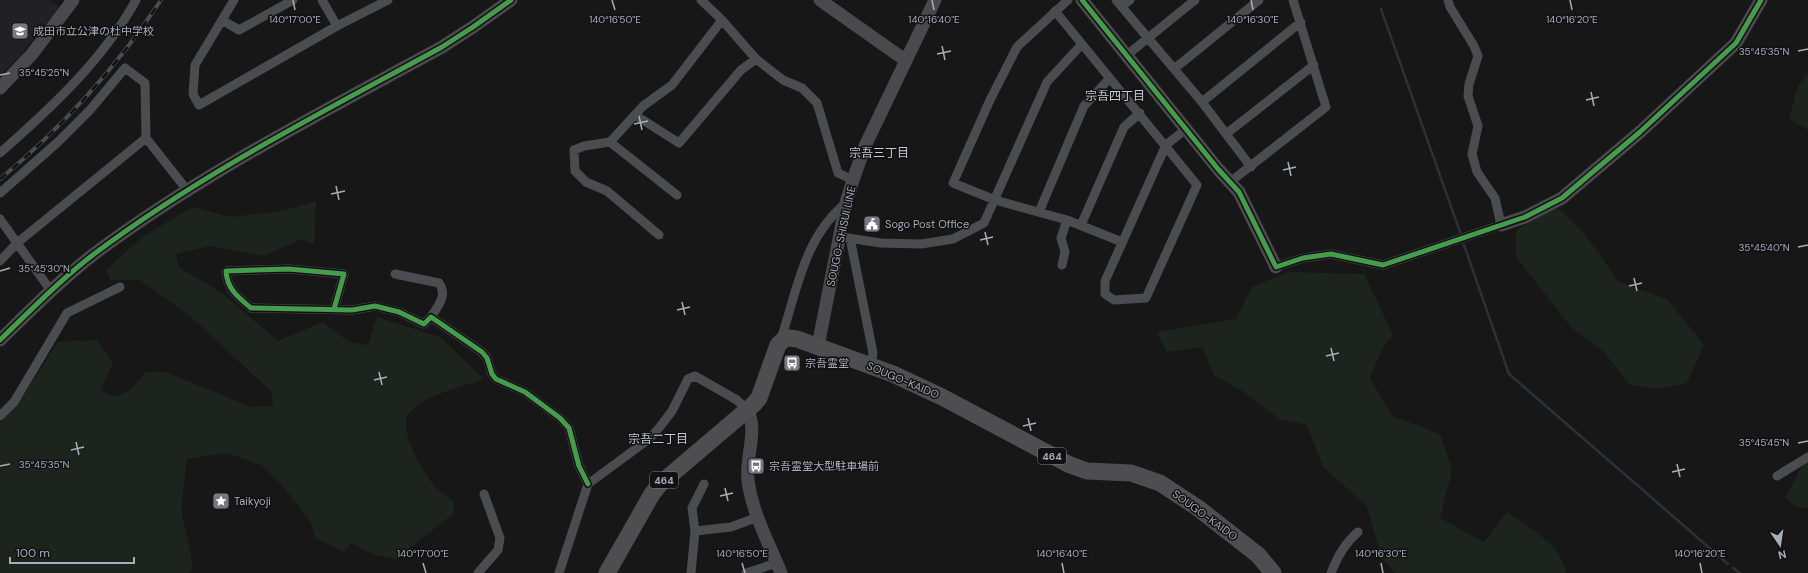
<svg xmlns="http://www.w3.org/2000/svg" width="1808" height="573" viewBox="0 0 1808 573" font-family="'DM Sans','Noto Sans JP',sans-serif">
  <rect width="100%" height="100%" fill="#171717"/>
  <path fill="#212123" d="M0 0H49L59 7 20 56 0 76Z"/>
  <path fill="#1d241e" d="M1808 73V130L1789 119 1798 86Z
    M316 201 314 244 301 239 265 256 210 246 176 254 179 267 223 294 278 341 323 322 349 342 368 345 377 317 440 337 484 379C462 387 427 394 411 411 395 426 422 471 434 485 439 491 447 496 453 501L454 513 396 559 375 555 351 543 344 552 315 538 311 522 286 490 262 465 227 453 187 459 181 508 193 566 190 573H0V423L18 404 58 342 97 340 113 363 101 390 115 397 131 389 146 372H166L251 407 273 406 272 392 191 317 140 280H111L106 270 141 238 192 207 231 217 282 211Z
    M1558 208 1586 236 1619 282 1667 299 1704 345 1687 383 1658 389 1630 385 1604 352 1571 327 1516 257V230L1541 215Z
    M1288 272 1364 274 1393 335 1383 347 1370 378 1392 416 1440 434 1452 470 1440 518 1484 542 1507 512C1528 528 1562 544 1566 573H1395L1381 557 1367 506 1323 467 1307 425 1279 419 1244 392 1214 375 1202 347 1167 352 1156 332 1236 319 1252 287Z
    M1808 455V508L1797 507 1785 498Z"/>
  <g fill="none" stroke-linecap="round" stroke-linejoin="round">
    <path stroke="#2a3239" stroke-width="2.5" d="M1381 9 1460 232
      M1464 245 1509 374 1728 564
      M1733 568 1740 573"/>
    <path stroke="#4b4c50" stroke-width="9" d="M234 0 195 65 193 94 199 105 337 26 388 0
      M322 0 337 26
      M701 0 722 20 756 59 783 80 802 88 817 103 838 173 853 180
      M1068 0 1017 47 990 100 953 183 995 200 1067 220 1122 242
      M1116 0 1202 102 1251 167
      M1122 6 1130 0
      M1055 11 1197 185 1146 298 1114 300 1105 294V281L1166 145 1186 129
      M222 20 239 30 293 0
      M1127 55 1195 0
      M1174 69 1259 0
      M1202 102 1301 22
      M635 115 679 143 741 70 756 59
      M1226 134 1314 65
      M610 142 677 195
      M0 153C51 108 103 60 136 0
      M1230 182 1326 107 1293 0
      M0 193 58 142 90 110 125 68 145 83 146 138 187 190
      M1039 212 1084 106 1110 78
      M0 219 51 291
      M1081 225 1124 127 1140 113
      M659 235 607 191 586 182 575 171 574 150 584 146 610 142 643 106 672 85 722 20
      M841 237 881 243 921 244 953 239 984 223 1047 82 1082 44
      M850 238 873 353 871 365
      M0 261 17 243 146 138
      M1062 265 1065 252 1061 238 1067 220
      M1276 267 1303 258 1331 254 1383 265 1501 225 1495 198 1477 172 1472 154 1478 126 1468 96 1469 84 1478 56 1474 46 1450 7 1448 0
      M395 274 439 283C448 295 438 306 431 317
      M334 309 344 274 289 269 226 271C227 289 238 297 251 308L352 310 375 306 399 312 424 324 431 317 482 352 487 358 492 374 496 379 525 392 560 418 569 428 579 466 588 484
      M780 342C797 292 803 238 846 203
      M0 416 14 402 67 313 120 287
      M1777 476 1808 457
      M695 531 692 508 704 484
      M478 573 498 550 500 538 484 494
      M559 573 588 484 649 439 659 428 672 411 688 379 695 376 737 400 748 411
      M691 573 695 531 731 527 758 517
      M746 573 777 563
      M1331 573C1337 557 1345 543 1358 532"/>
    <path stroke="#4a4a4e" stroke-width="13" d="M820 0 905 60
      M1082 0 1218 169 1239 192 1276 267
      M0 88 32 54 73 0
      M1501 225 1525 217 1562 198 1640 132 1736 43 1761 0
      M0 340C30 311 60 280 94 254 202 173 323 112 442 47L473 27 511 0
      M818 346 846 203 853 180 865 146 935 0
      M748 411C758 432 745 458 748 480 752 513 769 543 781 573"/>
    <path stroke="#4e4e51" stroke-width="17" d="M607 573 652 494 660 484 754 404 759 398 778 345 783 340 789 338 797 339 893 374 942 397 1070 465 1087 471 1131 473 1160 483 1198 508 1258 555 1273 573"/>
    <g stroke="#4b4c4f" stroke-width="4">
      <path id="rail" d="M0 179C63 127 116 68 161 0"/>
    </g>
    <use href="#rail" stroke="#111113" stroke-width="2.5" stroke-dasharray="8" stroke-linecap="butt"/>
    <g stroke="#111113" stroke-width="8">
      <path id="cycleway" d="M1082 0 1218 169 1239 192 1276 267 1303 258 1331 254 1383 265 1525 217 1562 198 1640 132 1736 43 1761 0
        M334 309 344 274 289 269 226 271C227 289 238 297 251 308L352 310 375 306 399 312 424 324 431 317 482 352 487 358 492 374 496 379 525 392 560 418 569 428 579 466 588 484
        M0 340C30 311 60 280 94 254 202 173 323 112 442 47L473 27 511 0"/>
    </g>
    <use href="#cycleway" stroke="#469c4c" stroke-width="5"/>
  </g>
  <path fill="none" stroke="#a8adb8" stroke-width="1.5" d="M293 0 295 10M612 0 615 10M932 0 934 10M1251 0 1253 10M1570 0 1572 10M942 46 945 60M1798 51 1808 49M937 54 951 51M0 75 10 73M1591 92 1594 106M1586 100 1599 97M639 116 642 130M634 124 648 121M1288 162 1291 176M1283 170 1296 167M336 186 339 200M331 194 345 191M985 232 988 245M980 240 993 237M1798 247 1808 245M0 271 10 268M1634 278 1637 291M1629 286 1642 283M682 302 685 315M677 310 690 307M1331 348 1334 361M1326 356 1339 353M379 372 382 385M374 380 387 377M1028 418 1031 431M1023 426 1036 423M76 442 79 455M1798 443 1808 441M71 450 84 447M1677 464 1680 477M0 466 10 464M1672 472 1685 469M725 488 728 501M720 496 733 493M423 563 426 573M742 563 745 573M1062 563 1064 573M1381 563 1383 573M1700 563 1702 573"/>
  <defs>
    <g id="school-square" transform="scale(0.9)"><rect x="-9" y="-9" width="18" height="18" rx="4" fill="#757880" stroke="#111113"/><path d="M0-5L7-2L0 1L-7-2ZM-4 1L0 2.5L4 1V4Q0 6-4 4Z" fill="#fff"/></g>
    <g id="civic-square" transform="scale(0.9)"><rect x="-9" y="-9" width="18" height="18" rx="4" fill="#757880" stroke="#111113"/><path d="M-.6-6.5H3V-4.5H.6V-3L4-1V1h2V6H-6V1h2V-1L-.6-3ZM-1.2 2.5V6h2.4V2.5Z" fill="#fff"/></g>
    <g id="bus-square" transform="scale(0.9)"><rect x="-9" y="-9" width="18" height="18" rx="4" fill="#757880" stroke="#111113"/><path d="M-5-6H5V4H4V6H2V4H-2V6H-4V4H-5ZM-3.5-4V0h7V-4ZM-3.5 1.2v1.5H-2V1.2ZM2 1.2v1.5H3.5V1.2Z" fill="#fff"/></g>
    <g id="sight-square" transform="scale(0.9)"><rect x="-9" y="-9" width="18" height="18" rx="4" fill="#757880" stroke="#111113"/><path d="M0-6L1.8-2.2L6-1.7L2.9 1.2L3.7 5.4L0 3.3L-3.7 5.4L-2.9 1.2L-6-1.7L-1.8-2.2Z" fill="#fff"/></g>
  </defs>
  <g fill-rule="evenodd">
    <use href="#school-square" x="20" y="31"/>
    <use href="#civic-square" x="872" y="224"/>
    <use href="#bus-square" x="792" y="363"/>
    <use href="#bus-square" x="756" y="466"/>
    <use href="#sight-square" x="221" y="501"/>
  </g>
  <g text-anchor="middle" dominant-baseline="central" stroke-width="3" stroke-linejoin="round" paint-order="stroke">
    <g fill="#111113" stroke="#7b7e86" stroke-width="1">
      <rect x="1038" y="448" width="28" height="16" rx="3"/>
      <rect x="650" y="472" width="28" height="16" rx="3"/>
    </g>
    <g font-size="10" font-weight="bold" fill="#a8adb8">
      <text x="1052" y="456">464</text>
      <text x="664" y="480">464</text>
    </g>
    <g font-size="11" fill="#a8adb8" stroke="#111113" text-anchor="start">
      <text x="33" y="31">成田市立公津の杜中学校</text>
      <text x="885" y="224">Sogo Post Office</text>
      <text x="805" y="363">宗吾霊堂</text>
      <text x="769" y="466">宗吾霊堂大型駐車場前</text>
      <text x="234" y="501">Taikyoji</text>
    </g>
    <g font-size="11" fill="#a8adb8" stroke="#111113">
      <text transform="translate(841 236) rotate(-78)">SOUGO-SHISUI LINE</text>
      <text transform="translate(903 380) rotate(23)">SOUGO-KAIDO</text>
      <text transform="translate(1205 515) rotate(36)">SOUGO-KAIDO</text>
    </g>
    <g font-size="12" fill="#c9ccd4" stroke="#111113">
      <text x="1115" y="96">宗吾四丁目</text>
      <text x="879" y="153">宗吾三丁目</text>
      <text x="658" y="439">宗吾二丁目</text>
    </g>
  </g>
  <g font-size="10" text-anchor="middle" fill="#a8adb8" stroke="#111113" stroke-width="3" stroke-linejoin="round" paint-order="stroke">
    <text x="295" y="23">140°17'00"E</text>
    <text x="615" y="23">140°16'50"E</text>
    <text x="934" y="23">140°16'40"E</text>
    <text x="1253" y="23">140°16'30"E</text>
    <text x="1572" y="23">140°16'20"E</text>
    <text x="1764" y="55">35°45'35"N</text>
    <text x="44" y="76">35°45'25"N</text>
    <text x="1764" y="251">35°45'40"N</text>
    <text x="44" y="272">35°45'30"N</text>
    <text x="1764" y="446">35°45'45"N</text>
    <text x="44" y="468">35°45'35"N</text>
    <text x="423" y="557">140°17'00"E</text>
    <text x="742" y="557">140°16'50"E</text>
    <text x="1062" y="557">140°16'40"E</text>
    <text x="1381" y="557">140°16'30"E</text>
    <text x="1700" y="557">140°16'20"E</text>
  </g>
  <g transform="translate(1780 545) rotate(167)" stroke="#111113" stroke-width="3" paint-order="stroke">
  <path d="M0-3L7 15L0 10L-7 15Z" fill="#a8adb8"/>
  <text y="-6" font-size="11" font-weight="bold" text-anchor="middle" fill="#a8adb8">N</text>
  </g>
  <path d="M10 557v6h124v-6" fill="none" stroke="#a8adb8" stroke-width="2"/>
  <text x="16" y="557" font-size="12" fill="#a8adb8" stroke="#111113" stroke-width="3" paint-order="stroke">100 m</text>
</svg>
